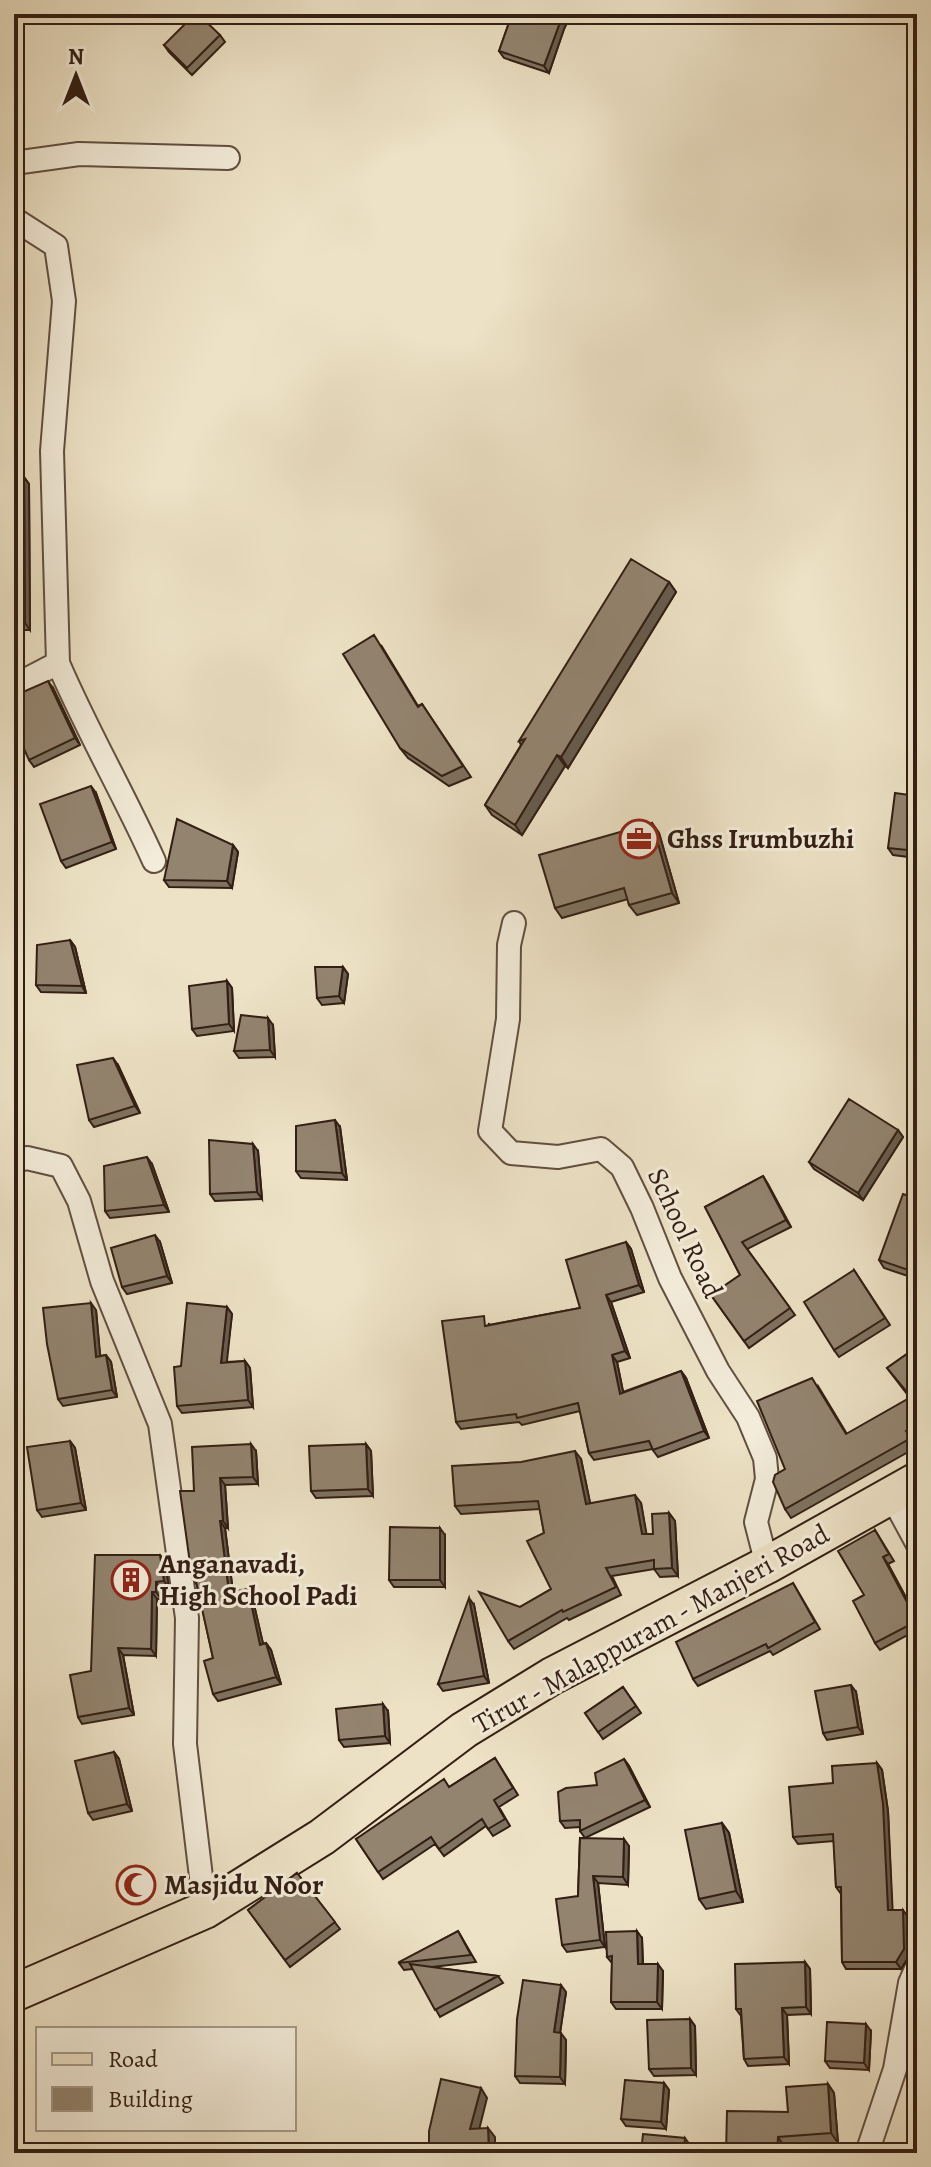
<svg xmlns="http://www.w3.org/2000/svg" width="931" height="2167" viewBox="0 0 931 2167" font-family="Alegreya,serif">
  <rect width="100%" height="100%" fill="#ede2c6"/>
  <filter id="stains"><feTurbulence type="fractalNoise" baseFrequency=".0025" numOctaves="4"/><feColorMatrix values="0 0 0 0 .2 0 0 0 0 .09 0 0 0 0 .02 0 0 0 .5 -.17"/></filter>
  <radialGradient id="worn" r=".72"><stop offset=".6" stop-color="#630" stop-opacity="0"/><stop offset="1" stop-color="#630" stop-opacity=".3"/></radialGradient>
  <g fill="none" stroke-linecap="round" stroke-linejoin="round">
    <g stroke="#614f40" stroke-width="26">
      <path id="street" d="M14 163 79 154 228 158
        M14 219 56 246 64 301 52 451 58 663 14 686
        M58 663C87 731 124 794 154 861
        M514 923 509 945 508 1019 490 1131 511 1153 558 1157 601 1149 622 1167 642 1208 670 1278 718 1371 748 1417 765 1458 767 1479 756 1522 767 1565
        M14 1161 27 1158 61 1166 79 1201 102 1281 160 1424 187 1618 185 1744 205 1910
        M892 1497 917 1543
        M867 2153 895 2069 910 1983 917 1967"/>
    </g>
    <g stroke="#321e13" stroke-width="40">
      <path id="primary" d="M14 1993 205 1910 322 1837 464 1730 552 1676 767 1565 917 1481"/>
    </g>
    <use href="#street" stroke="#f3ecda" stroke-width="22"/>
    <use href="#primary" stroke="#ede2c6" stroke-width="36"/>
  </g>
  <path fill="#7e7260" stroke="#321e13" stroke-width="2" d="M512 14H571L564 29 549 73 504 58 499 51Z
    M220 35 225 42 192 75 169 52 164 45Z
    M24 477 29 484 30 630H14V478Z
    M669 582 676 592 568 768 565 766 522 835 492 815 485 805 521 745 519 741Z
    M381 645 418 706 422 704 471 777 449 786 408 758 400 748Z
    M53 688 80 745 34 767 29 760Z
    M96 793 116 849 66 868 61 861Z
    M917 796V858L893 855 888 848Z
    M652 823 659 833 679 903 637 915 629 905 628 899 562 918 555 908Z
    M233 845 238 852 232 888 169 887 164 880Z
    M70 940 75 947 86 993 41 992 36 985Z
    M343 967 348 974 344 1003 322 1005 317 998Z
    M227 981 232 988 234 1031 197 1036 192 1029Z
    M273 1025 275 1057 239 1058 234 1051Z
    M118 1065 140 1113 94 1127 89 1120Z
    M340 1127 347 1180 301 1178 296 1171Z
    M898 1130 903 1137 863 1200 814 1169 809 1162Z
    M258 1151 262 1199 215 1201 210 1194Z
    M152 1164 169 1212 110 1218 105 1211Z
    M763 1176 791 1227 747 1249 795 1315 749 1348 711 1295 740 1275 705 1207Z
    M917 1199V1279L884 1268 879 1260Z
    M160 1242 172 1283 127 1294 122 1287Z
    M626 1242 631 1249 644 1292 611 1302 630 1358 617 1362 623 1392 681 1371 686 1378 709 1438 658 1457 652 1449 594 1460 589 1453 580 1411 522 1425 519 1422 461 1429 456 1422 489 1323V1325L580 1308Z
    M854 1270 890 1325 839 1357 834 1350Z
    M227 1307 232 1314 226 1362 245 1361 250 1368 253 1407 182 1413 177 1406 181 1366Z
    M96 1310 100 1356 106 1355 111 1362 117 1397 63 1406 58 1399Z
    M917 1347V1436L912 1440 917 1447 791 1518 785 1509V1469L818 1386 847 1434 910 1398 887 1368Z
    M70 1441 75 1448 86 1510 42 1517 37 1510Z
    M366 1444 371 1451 373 1496 316 1498 311 1491Z
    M256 1451 258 1484 225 1485 228 1528H225L233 1592 248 1589 252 1596 263 1644 266 1643 271 1650 281 1684 218 1701 213 1694V1658L197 1585 192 1578 194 1491Z
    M581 1459 590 1503H641L646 1534H653L669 1513 675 1521 678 1576 660 1577 654 1569 612 1576 621 1595 569 1620 567 1618 514 1649 508 1641 520 1607 551 1589 544 1533 540 1509 461 1514 455 1506Z
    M875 1530 894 1561 888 1564 917 1618V1630L880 1650 875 1643 864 1595Z
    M445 1535V1587H394L389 1580Z
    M160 1555 165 1562 169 1588 161 1589V1599H157L156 1656 123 1655 134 1715 82 1724 78 1717 91 1671Z
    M793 1583 820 1629 773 1655 770 1651 698 1686 693 1679Z
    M474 1605 489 1683 443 1691 438 1684Z
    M623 1687 641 1713 603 1739 585 1713Z
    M856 1692 863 1734 827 1740 823 1733Z
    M388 1711 390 1743 344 1747 339 1740Z
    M114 1752 119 1759 132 1811 93 1820 88 1813Z
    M495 1758 518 1795 499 1807 510 1826 493 1836 486 1826 444 1856 435 1844 383 1879 356 1839 449 1787Z
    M624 1759 629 1766 650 1807 585 1838 580 1831V1827L565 1828 560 1821Z
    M877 1763 882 1770 888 1811 892 1910 908 1917 909 1956 901 1969H846L842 1962 841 1894 836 1887 834 1841 798 1844 793 1837Z
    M722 1823 729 1833 743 1902 706 1909 699 1899Z
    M580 1838 629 1846 628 1885 598 1883 605 1947 567 1952 562 1945 578 1896Z
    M297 1873 340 1929 290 1967 248 1910Z
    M14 1927 24 1966 14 1969Z
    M458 1931 476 1962 432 1967 498 1976 503 1983 440 2017 413 1969 404 1970 399 1963Z
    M642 1938 643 1964 663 1971 662 2009H616L611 2002 612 1963 607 1957Z
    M805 1962 810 1969 811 2014 787 2015 789 2064 748 2066 744 2059 741 2016 736 2009Z
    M566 1992 560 2033 566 2040 565 2084 520 2083 515 2076Z
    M690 2019 695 2026 696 2075 654 2076 649 2069Z
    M871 2031 869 2070 830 2068 825 2061Z
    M664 2083 669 2090 666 2129 626 2126 621 2119Z
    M828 2084 834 2093 838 2143 784 2146V2153H726L788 2112Z"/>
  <path fill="#675c4e" stroke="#321e13" stroke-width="2" d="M563 14H571L564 29 549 73 544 66Z
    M24 477 29 484 30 630 25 623Z
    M669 582 676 592 568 768 561 757Z
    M48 681 53 688 80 745 75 738Z
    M557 755 565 766 522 835 515 825Z
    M91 786 96 793 116 849 112 842Z
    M652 823 659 833 679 903 672 893Z
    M233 845 238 852 232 888 227 881Z
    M70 940 75 947 86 993 82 986Z
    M343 967 348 974 344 1003 339 996Z
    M227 981 232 988 234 1031 229 1024Z
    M268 1018 273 1025 275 1057 270 1050Z
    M113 1058 118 1065 140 1113 135 1106Z
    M335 1120 340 1127 347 1180 342 1173Z
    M898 1130 903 1137 863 1200 858 1193Z
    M253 1144 258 1151 262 1199 257 1192Z
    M147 1157 152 1164 169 1212 164 1205Z
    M763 1176 768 1184 791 1227 786 1220Z
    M155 1235 160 1242 172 1283 167 1276Z
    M626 1242 631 1249 644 1292 639 1285Z
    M606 1295 611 1302 630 1358 625 1351Z
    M91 1303 96 1310 101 1364 96 1357Z
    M227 1307 232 1314 226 1370 221 1363Z
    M106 1355 111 1362 117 1397 112 1390Z
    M612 1355 617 1362 625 1401 620 1394Z
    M245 1361 250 1368 253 1407 248 1400Z
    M681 1371 686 1378 709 1438 704 1431Z
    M70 1441 75 1448 86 1510 81 1503Z
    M251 1444 256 1451 258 1484 253 1477Z
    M366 1444 371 1451 373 1496 368 1489Z
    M575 1451 581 1459 592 1512 586 1504Z
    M220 1478 225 1485 228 1528 223 1521Z
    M635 1495 641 1503 648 1542 642 1534Z
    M669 1513 675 1521 678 1576 672 1568Z
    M220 1521 225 1528 234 1600 229 1593Z
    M440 1528 445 1535V1587L440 1580Z
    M160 1555 165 1562 169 1588 164 1581Z
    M883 1557 888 1564 917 1618V1621Z
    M156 1582 161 1589V1599L156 1592Z
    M248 1589 252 1596 265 1652 260 1645Z
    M152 1592 157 1599 156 1656 151 1649Z
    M469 1598 474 1605 489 1683 484 1676Z
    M266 1643 271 1650 281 1684 276 1677Z
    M118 1648 123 1655 134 1715 129 1708Z
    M851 1685 856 1692 863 1734 858 1727Z
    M383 1704 388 1711 390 1743 385 1736Z
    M114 1752 119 1759 132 1811 127 1804Z
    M624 1759 629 1766 650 1807 645 1800Z
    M877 1763 882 1770 888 1811 893 1918 888 1910Z
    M722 1823 729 1833 743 1902 736 1891Z
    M624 1839 629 1846 628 1885 623 1877Z
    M593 1876 598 1883 605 1947 600 1940Z
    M903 1910 908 1917 909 1956 901 1969 896 1962Z
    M14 1927 24 1966 19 1959 14 1939Z
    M637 1931 642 1938 643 1971 638 1964Z
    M805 1962 810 1969 811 2014 806 2007Z
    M658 1964 663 1971 662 2009 657 2002Z
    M561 1985 566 1992 559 2040 554 2032Z
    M782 2008 787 2015 789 2064 784 2057Z
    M690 2019 695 2026 696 2075 691 2068Z
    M866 2024 871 2031 869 2070 864 2063Z
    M561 2033 566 2040 565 2084 560 2077Z
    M664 2083 669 2090 666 2129 661 2122Z
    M828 2084 834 2093 838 2143 831 2133Z
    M481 2088 487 2098 477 2138 470 2129Z
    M488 2128 495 2137V2153H489Z
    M778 2137 784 2146V2153H777Z
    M685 2138 690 2145 689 2153H683Z"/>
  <path fill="#938470" stroke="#321e13" stroke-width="2" d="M195 14H198L220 35 187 68 164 45Z
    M512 14H563L544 66 499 51Z
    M24 477 25 623H14V478Z
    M631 559 669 582 561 757 557 755 515 825 485 805 525 739 519 741Z
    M374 635 418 707 422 704 463 766 442 776 400 748 343 654Z
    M48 681 75 738 29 760 14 727V696Z
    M917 718V732L911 728Z
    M91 786 112 842 61 861 40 804Z
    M895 793 917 796V851L888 848Z
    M177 819 233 845 227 881 164 880Z
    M652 823 672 893 629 905 624 888 555 908 539 855Z
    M70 940 82 986 36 985 37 945Z
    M315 967H343L339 996 317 998Z
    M227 981 229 1024 192 1029 189 986Z
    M241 1015 268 1018 270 1050 234 1051Z
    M113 1058 135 1106 89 1120 77 1065Z
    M849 1099 898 1130 858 1193 809 1162Z
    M335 1120 342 1173 296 1171V1126Z
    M209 1140 253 1144 257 1192 210 1194Z
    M147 1157 164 1205 105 1211 104 1166Z
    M763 1176 786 1220 742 1242 790 1308 744 1341 711 1295 740 1275 705 1207Z
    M903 1194 917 1199V1273L879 1260Z
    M155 1235 167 1276 122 1287 111 1248Z
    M626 1242 639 1285 606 1295 625 1351 612 1355 620 1394 681 1371 704 1431 653 1450 649 1441 589 1453 578 1403 517 1418 516 1414 456 1422 442 1321 484 1316 485 1326 580 1308 566 1260Z
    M854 1270 885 1318 834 1350 804 1302Z
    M91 1303 96 1357 106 1355 112 1390 58 1399 47 1344 43 1308Z
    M187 1303 227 1307 221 1363 245 1361 248 1400 177 1406 174 1367 181 1366Z
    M917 1347V1424L906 1431 911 1438 785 1509 773 1482 775 1475 785 1469 757 1401 812 1378 846 1434 911 1397 887 1368Z
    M70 1441 81 1503 37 1510 27 1447Z
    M251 1444 253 1477 220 1478 223 1521H220L229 1593 248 1589 260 1645 266 1643 276 1677 213 1694 204 1661 213 1658 195 1577 192 1578 180 1491H194L192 1447Z
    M366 1444 368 1489 311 1491 309 1446Z
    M575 1451 586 1504 635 1495 642 1534H653L652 1514 669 1513 672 1568 654 1569V1560L606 1568 616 1587 563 1612 562 1610 508 1641 479 1592 520 1607 551 1589 527 1541 544 1533 538 1501 455 1506 452 1466 521 1462Z
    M390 1527 440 1528V1580H389Z
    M875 1530 889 1554 883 1557 917 1621 875 1643 853 1601 864 1595 838 1551Z
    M95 1555H160L164 1581 156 1582V1592H152L151 1649 118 1648 129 1708 78 1717 70 1675 91 1671Z
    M793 1583 815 1622 768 1648 766 1644 693 1679 676 1642Z
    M469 1598 484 1676 438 1684 450 1650Z
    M851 1685 858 1727 823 1733 815 1691Z
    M623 1687 636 1706 598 1732 585 1713Z
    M383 1704 385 1736 339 1740 336 1709Z
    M114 1752 127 1804 88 1813 75 1761Z
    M495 1758 513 1788 494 1800 505 1819 488 1829 482 1819 439 1849 431 1837 378 1872 356 1839 444 1779 449 1787Z
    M624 1759 645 1800 580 1831V1820L560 1821 558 1792 566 1788 597 1785 595 1773Z
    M877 1763 883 1804 888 1910H903L904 1949 896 1962H842L841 1887H836L833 1834 793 1837 789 1787 833 1783 832 1766Z
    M722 1823 736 1891 699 1899 685 1830Z
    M580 1838 624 1839 623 1877 593 1876 600 1940 562 1945 556 1899 578 1896Z
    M297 1873 335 1922 285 1960 248 1910Z
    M458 1931 471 1955 399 1963V1962Z
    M637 1931 638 1964H658L657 2002H611L612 1956 607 1957 606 1932Z
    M14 1939 19 1959 14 1960Z
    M805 1962 806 2007 782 2008 784 2057 744 2059 741 2009H736L735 1964Z
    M410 1964 498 1976 435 2010Z
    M523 1980 561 1985 554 2032 561 2033 560 2077 515 2076 517 2019Z
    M690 2019 691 2068 649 2069 647 2020Z
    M827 2022 866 2024 864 2063 825 2061Z
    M917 2067V2088H914Z
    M441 2079 481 2088 470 2129 488 2128 489 2153H429V2131Z
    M625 2080 664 2083 661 2122 621 2119Z
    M828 2084 831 2133 778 2137 777 2153H726L727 2111 788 2112 786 2087Z
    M643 2134 685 2138 683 2153H641Z"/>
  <defs>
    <g id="office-ring" transform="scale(2)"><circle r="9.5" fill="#f3ecda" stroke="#8f2418" stroke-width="1.5"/><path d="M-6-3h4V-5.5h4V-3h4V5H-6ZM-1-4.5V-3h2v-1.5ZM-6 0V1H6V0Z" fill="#8f2418"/></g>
    <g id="building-ring" transform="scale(2)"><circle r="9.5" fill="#f3ecda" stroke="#8f2418" stroke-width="1.5"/><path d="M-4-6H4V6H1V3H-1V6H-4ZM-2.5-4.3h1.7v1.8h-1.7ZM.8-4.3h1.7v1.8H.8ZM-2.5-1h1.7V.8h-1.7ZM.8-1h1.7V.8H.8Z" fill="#8f2418"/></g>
    <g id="mosque-ring" transform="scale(2)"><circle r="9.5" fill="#f3ecda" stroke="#8f2418" stroke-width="1.5"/><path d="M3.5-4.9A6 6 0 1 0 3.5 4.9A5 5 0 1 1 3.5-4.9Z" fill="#8f2418"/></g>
  </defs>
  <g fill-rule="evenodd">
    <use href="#office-ring" x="639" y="839"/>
    <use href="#building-ring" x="131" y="1580"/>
    <use href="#mosque-ring" x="136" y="1885"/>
  </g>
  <g text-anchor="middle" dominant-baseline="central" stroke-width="6" stroke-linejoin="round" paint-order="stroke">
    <g font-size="28" font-weight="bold" fill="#321e13" stroke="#f3ecda" text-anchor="start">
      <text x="667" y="839">Ghss Irumbuzhi</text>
      <text x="159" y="1564">Anganavadi,<tspan x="159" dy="32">High School Padi</tspan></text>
      <text x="164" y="1885">Masjidu Noor</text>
    </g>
    <g font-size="28" fill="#321e13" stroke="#f3ecda">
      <text transform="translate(685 1233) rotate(65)">School Road</text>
      <text transform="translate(651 1629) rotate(-29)">Tirur - Malappuram - Manjeri Road</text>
    </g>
  </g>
  <rect width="931" height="2167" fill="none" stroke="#ede2c6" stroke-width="48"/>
  <rect x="16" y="16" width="899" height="2135" fill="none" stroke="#321e13" stroke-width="4"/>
  <rect x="24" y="24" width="883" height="2119" fill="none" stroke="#321e13" stroke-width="2"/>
  <rect x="36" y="2027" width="260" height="104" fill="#f3ecda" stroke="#a69a8a" stroke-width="2"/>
  <rect x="52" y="2053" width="40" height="12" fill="#ede2c6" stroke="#a69a8a" stroke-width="2"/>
  <text x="108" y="2067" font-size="24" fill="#321e13">Road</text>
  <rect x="52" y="2087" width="40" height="24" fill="#938470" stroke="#a69a8a" stroke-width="2"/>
  <text x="108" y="2107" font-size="24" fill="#321e13">Building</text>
  <g transform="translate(76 76)" stroke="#f3ecda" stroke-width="6" paint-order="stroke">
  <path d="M0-6L14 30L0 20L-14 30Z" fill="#321e13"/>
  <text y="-12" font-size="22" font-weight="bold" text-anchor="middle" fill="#321e13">N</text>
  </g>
  <rect width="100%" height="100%" filter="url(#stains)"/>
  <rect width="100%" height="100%" fill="url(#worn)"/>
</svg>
